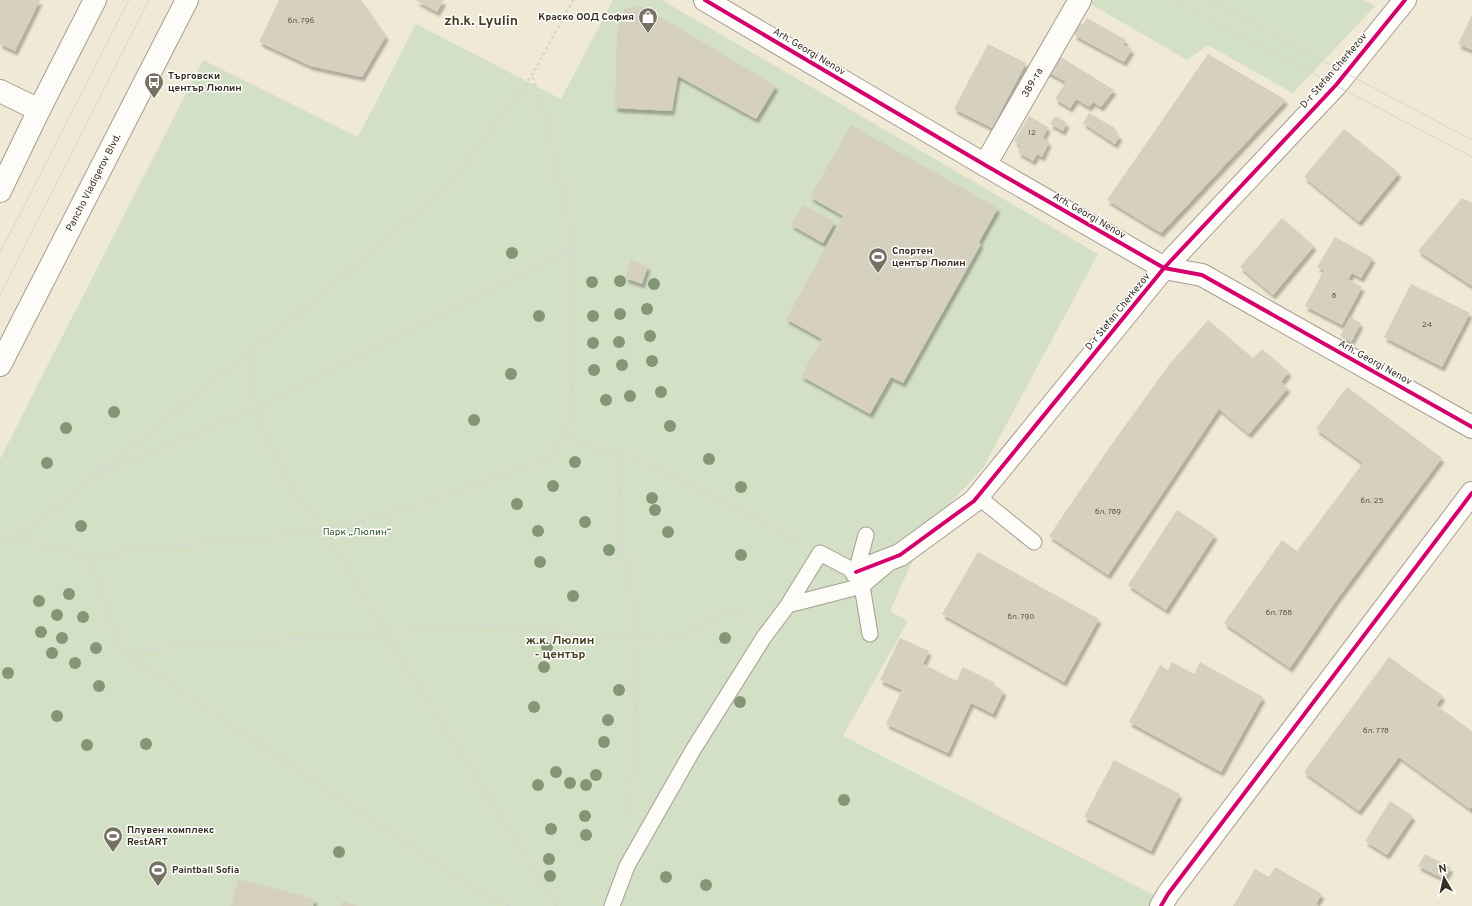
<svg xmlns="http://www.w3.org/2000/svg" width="1472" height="906" viewBox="0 0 1472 906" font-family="Overpass,sans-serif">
  <defs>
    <filter id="shadow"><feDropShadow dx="2.5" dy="4.5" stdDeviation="1" flood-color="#0004"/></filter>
  </defs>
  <rect width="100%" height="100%" fill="#f0e9d6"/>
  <path fill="#d4e0c6" d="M613 0H662L1098 254 983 468 927 528 890 611 908 621 843 736 1158 897 1152 906H0V459L203 60 358 137 416 24 561 99Z
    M1084 0H1364L1375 6 1293 93 1208 45 1187 60Z"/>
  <path fill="#d6d0bf" filter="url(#shadow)" d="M0 0H40L15 51 0 44Z
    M279 0H361L386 36 362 77 311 66 259 42Z
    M415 0H444L437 12Z
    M642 6 776 86 756 119 678 76 672 111 615 108 617 33 624 9Z
    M1472 15V50L1458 44Z
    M1087 18 1126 40 1123 45 1132 49 1124 62 1074 35 1079 23 1083 25Z
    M988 44 1026 63 992 128 954 109Z
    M1056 54 1114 90 1101 107 1093 102 1089 107 1076 99 1070 108 1055 99 1066 82 1046 71Z
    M1208 54 1286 100 1161 233 1107 200Z
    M1089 113 1115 128 1113 131 1120 136 1115 144 1083 123Z
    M1029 116 1048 127 1043 138 1049 142 1042 157 1037 154 1033 161 1018 152 1021 146 1014 141Z
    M1055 116 1067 123 1063 131 1050 124Z
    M851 125 998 208 979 242 981 244 903 383 891 377 870 414 801 376 822 339 786 319 843 216 810 197Z
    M1344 129 1399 173 1359 222 1304 177Z
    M1462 198 1472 203V286L1418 251Z
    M803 205 835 222 823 243 791 225Z
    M1282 218 1314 246 1273 295 1240 267Z
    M1335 237 1373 258 1361 278 1352 273 1348 279 1362 287 1342 325 1305 306 1324 270 1317 267Z
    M631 260 648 266 642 284 625 278Z
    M1411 284 1470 313 1442 367 1384 337Z
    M1350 317 1361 323 1351 342 1340 336Z
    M1208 320 1253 358 1262 349 1289 372 1281 382 1288 388 1249 434 1219 409 1108 575 1049 536 1109 448 1168 366Z
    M1347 387 1442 458 1335 602 1290 668 1224 623 1282 540 1297 551 1363 463 1316 429Z
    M1177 510 1215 535 1166 610 1128 585Z
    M978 552 1099 619 1064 682 942 614Z
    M900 638 929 651 923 664 957 681 963 667 995 683 994 686 1004 691 993 714 971 703 948 753 886 724 902 690 880 680Z
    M1389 657 1443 696 1436 705 1472 731V807L1470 809 1399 757 1359 811 1304 772Z
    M1172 662 1194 674 1200 662 1263 697 1221 772 1129 722 1160 665 1168 670Z
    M1114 760 1180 794 1151 851 1084 817Z
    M1390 801 1413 816 1387 855 1365 841Z
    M1425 854 1451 868 1444 879 1418 866Z
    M1275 867 1322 894 1316 904 1319 906H1233L1255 869 1269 877Z
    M238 879 315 899 313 906H231Z
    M343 901 358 906H341Z"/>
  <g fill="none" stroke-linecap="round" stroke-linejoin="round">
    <g stroke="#a49e90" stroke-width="17">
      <path id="lane" d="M977 496 1034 542
        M862 586 870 634
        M788 605 862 586 887 565
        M612 906 627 866 693 750 764 637 788 605 820 553 856 572 866 535"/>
    </g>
    <g stroke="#a49e90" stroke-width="24">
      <g id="street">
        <path d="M705 0 985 165 1164 268 1202 275 1472 427"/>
        <path d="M0 91 39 110"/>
        <path id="s1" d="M985 165 1080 0"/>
        <path d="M856 572 900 555 974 501 1164 268 1336 85 1405 0"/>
        <path d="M1161 906 1168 894 1472 493"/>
      </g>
    </g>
    <g stroke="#a49e90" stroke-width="24">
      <g id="secondary">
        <path d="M0 191 39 110 95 0"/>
        <path id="s2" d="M0 365 187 0"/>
      </g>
    </g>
    <path stroke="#d8d5d0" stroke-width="2.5" stroke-dasharray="3 3" stroke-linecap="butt" d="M1140 0H1141
      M255 348 252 380 259 422 290 488 326 531 356 584 397 653 557 906
      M564 436 589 447 619 452 707 493 800 543
      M619 452 622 549 640 636 659 640 679 638 728 611 740 612 751 619
      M104 471 257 408 574 248
      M0 535 16 540 89 555 326 531 413 507 552 457 564 436 572 412 574 248 547 121 532 75
      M17 540 369 255 454 179 532 75 573 0
      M89 555 121 651 487 897 511 906
      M121 651 496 625 582 635 640 636 630 815"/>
    <use href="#lane" stroke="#fdfcf9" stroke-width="15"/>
    <use href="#street" stroke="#fdfcf9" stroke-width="22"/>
    <use href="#secondary" stroke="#fdfcf9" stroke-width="22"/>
    <path stroke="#d6d5cf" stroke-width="1" d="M1173 0 1472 157
      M1208 0 1472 140
      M0 253 129 0
      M0 295 149 0"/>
    <g stroke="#fff" stroke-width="6">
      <path id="cycleway" d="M705 0 985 165 1164 268 1202 275 1472 427
        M856 572 900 555 974 501 1164 268 1336 85 1405 0
        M1161 906 1168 894 1472 493"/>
    </g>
    <use href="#cycleway" stroke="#d6006c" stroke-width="4"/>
  </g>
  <g fill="#849774">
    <circle cx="512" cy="253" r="6"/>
    <circle cx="620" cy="281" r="6"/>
    <circle cx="592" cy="282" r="6"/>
    <circle cx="654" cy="284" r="6"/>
    <circle cx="647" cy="309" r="6"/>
    <circle cx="620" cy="314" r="6"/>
    <circle cx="539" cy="316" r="6"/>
    <circle cx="593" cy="316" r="6"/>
    <circle cx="650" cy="336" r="6"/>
    <circle cx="619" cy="342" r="6"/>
    <circle cx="593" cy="343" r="6"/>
    <circle cx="652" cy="361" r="6"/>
    <circle cx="622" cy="365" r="6"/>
    <circle cx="594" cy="370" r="6"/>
    <circle cx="511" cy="374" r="6"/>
    <circle cx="661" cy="392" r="6"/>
    <circle cx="630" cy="396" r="6"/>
    <circle cx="606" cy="400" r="6"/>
    <circle cx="114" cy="412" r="6"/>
    <circle cx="474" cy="420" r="6"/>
    <circle cx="670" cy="426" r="6"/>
    <circle cx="66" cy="428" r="6"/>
    <circle cx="709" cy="459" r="6"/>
    <circle cx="575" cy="462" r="6"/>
    <circle cx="47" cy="463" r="6"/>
    <circle cx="553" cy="486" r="6"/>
    <circle cx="741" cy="487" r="6"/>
    <circle cx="652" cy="498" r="6"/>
    <circle cx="517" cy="504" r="6"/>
    <circle cx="655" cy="510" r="6"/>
    <circle cx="585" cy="522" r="6"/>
    <circle cx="81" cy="526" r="6"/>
    <circle cx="538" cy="531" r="6"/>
    <circle cx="668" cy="532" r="6"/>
    <circle cx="609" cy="550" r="6"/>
    <circle cx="741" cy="555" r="6"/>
    <circle cx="540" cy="562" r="6"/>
    <circle cx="69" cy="594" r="6"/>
    <circle cx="573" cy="596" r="6"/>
    <circle cx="39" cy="601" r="6"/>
    <circle cx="57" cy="615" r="6"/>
    <circle cx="83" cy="617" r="6"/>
    <circle cx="41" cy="632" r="6"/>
    <circle cx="62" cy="638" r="6"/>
    <circle cx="725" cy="638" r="6"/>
    <circle cx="547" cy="647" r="6"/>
    <circle cx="96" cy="648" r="6"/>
    <circle cx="52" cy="653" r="6"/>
    <circle cx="75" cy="663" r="6"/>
    <circle cx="544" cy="667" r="6"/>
    <circle cx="8" cy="673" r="6"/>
    <circle cx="99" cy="686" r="6"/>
    <circle cx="619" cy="690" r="6"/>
    <circle cx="740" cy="702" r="6"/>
    <circle cx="534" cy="707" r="6"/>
    <circle cx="57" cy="716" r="6"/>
    <circle cx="608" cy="720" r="6"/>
    <circle cx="604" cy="742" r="6"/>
    <circle cx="146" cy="744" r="6"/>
    <circle cx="87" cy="745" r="6"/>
    <circle cx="556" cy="772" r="6"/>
    <circle cx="596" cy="775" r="6"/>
    <circle cx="570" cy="783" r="6"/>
    <circle cx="538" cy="785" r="6"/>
    <circle cx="586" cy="785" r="6"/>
    <circle cx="844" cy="800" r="6"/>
    <circle cx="585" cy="816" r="6"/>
    <circle cx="551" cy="829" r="6"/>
    <circle cx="586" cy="835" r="6"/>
    <circle cx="339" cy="852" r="6"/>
    <circle cx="549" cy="859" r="6"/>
    <circle cx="550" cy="876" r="6"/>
    <circle cx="666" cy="877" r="6"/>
    <circle cx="706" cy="885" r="6"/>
  </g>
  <defs>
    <g id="shop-pin" transform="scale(1)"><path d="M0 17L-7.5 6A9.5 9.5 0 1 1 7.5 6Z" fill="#767162" stroke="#fff"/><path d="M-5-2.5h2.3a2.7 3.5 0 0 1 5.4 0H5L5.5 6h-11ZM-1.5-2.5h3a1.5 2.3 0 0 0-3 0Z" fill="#fff"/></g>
    <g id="bus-pin" transform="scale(1)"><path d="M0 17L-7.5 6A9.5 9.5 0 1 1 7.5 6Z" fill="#767162" stroke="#fff"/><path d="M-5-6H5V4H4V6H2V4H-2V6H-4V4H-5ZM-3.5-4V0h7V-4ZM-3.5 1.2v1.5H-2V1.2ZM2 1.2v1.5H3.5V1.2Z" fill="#fff"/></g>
    <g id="stadium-pin" transform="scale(1)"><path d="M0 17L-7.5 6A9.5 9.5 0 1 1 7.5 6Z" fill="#767162" stroke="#fff"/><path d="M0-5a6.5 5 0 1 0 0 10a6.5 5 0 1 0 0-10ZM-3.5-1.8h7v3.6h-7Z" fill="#fff"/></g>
  </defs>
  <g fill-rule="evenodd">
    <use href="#shop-pin" x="648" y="17"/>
    <use href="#bus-pin" x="154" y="82"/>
    <use href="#stadium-pin" x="878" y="257"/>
    <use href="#stadium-pin" x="113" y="836"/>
    <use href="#stadium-pin" x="158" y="870"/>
  </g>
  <g text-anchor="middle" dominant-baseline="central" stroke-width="3" stroke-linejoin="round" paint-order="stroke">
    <g font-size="8" fill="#5d584a">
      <text x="301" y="21">бл. 796</text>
      <text x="1032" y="133">12</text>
      <text x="1334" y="296">8</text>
      <text x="1427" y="325">24</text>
      <text x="1372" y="501">бл. 25</text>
      <text x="1108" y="512">бл. 789</text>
      <text x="1279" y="613">бл. 788</text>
      <text x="1021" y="617">бл. 790</text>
      <text x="1376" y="731">бл. 778</text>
    </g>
    <g font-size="10" font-weight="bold" fill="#353023" stroke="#fff" text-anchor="start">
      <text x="634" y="17" text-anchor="end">Краско ООД София</text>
      <text x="168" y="76">Търговски<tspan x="168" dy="12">център Люлин</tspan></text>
      <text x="892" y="251">Спортен<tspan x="892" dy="12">център Люлин</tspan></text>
      <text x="127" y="830">Плувен комплекс<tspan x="127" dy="12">RestART</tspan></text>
      <text x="172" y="870">Paintball Sofia</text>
    </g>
    <g font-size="10" fill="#353023" stroke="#fff">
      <text transform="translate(809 52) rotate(31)">Arh. Georgi Nenov</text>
      <text transform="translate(1334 71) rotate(-49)">D-r Stefan Cherkezov</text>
      <text stroke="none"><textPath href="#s1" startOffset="95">389-та</textPath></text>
      <text stroke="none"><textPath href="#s2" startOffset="205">Pancho Vladigerov Blvd.</textPath></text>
      <text transform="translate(1089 216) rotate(30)">Arh. Georgi Nenov</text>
      <text transform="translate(1118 312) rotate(-51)">D-r Stefan Cherkezov</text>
      <text transform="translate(1375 363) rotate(29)">Arh. Georgi Nenov</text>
    </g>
    <g font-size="10" fill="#2c5423" stroke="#fff">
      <text x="357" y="532">Парк „Люлин“</text>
    </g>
    <g font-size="12" font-weight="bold" fill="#483d20" stroke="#fff">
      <text x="560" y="641">ж.к. Люлин<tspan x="560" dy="14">- център</tspan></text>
    </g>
    <g font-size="14" font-weight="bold" fill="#483d20" stroke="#fff">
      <text x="481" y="21">zh.k. Lyulin</text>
    </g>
  </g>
  <g transform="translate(1444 878) rotate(351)" stroke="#ffffff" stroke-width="3" paint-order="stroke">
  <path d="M0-3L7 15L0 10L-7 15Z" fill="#353023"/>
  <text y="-6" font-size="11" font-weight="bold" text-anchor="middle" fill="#353023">N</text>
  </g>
</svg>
